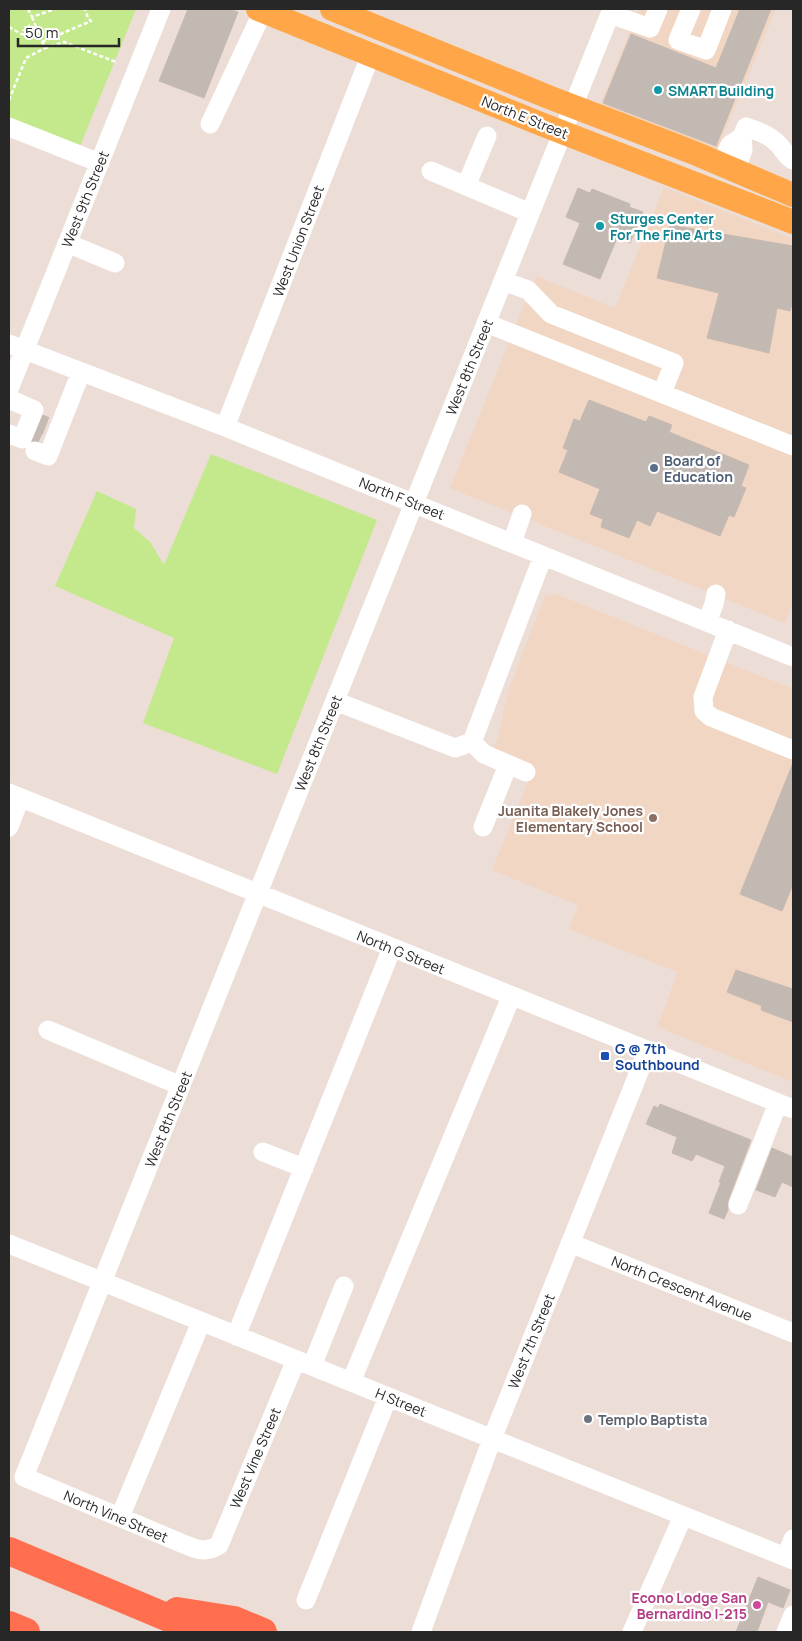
<svg xmlns="http://www.w3.org/2000/svg" width="802" height="1641" viewBox="0 0 802 1641" font-family="Manrope,sans-serif">
  <rect width="100%" height="100%" fill="#ecddd6"/>
  <path fill="#f0d6c3" d="M639 9H776L717 150 600 105Z
    M664 187 793 239V602L785 623 450 488 536 276 615 308Z
    M556 594 793 689V1082L657 1027 678 972 569 929 578 905 492 870 534 767 492 750 498 738 508 691 545 596Z"/>
  <path fill="#c3e98c" d="M9 9H136L78 151 9 122Z
    M211 454 377 520 277 774 143 723 174 638 55 586 97 491 136 509 134 528 150 542 164 565Z"/>
  <path fill="#c3b9b3" stroke="#c7b9b0" d="M188 9H229L238 12 204 98 159 81Z
    M740 9H771L716 146 603 103 631 34 716 68Z
    M578 188 590 193 592 189 630 204 629 207 643 212 630 243 617 238 600 279 563 264 580 223 566 217Z
    M670 225 793 246V301L790 311 777 308 769 353 707 338 719 293 657 278Z
    M589 400 646 422 649 416 672 425 669 432 749 465 741 486 746 488 734 517 729 515 720 536 657 511 650 526 637 520 629 538 601 527 603 519 590 514 600 489 559 472 568 450 563 448 574 419 580 421Z
    M793 763V884L782 911 740 894Z
    M736 970 793 989V1022L761 1010 762 1006 727 992Z
    M660 1104 751 1140 728 1201V1210L724 1219 709 1213 721 1182H719L725 1166 696 1154 692 1161 672 1153 677 1137 646 1124 654 1106 658 1108Z
    M772 1148 793 1157V1187L782 1182 775 1197 756 1190Z
    M758 1577 790 1590 783 1608 768 1602 757 1632H736Z"/>
  <g fill="none" stroke-linecap="round" stroke-linejoin="round">
    <path stroke="#c5b9b3" stroke-width="19" stroke-dasharray="19 9" stroke-linecap="butt" d="M33 421 46 426
      M28 434 40 439"/>
    <path stroke="#fff" stroke-width="2.5" stroke-dasharray="4 2.5" stroke-linecap="butt" d="M28 9 32 17 55 9
      M32 17 39 34
      M9 27 21 34 39 35 45 48 64 42 116 62
      M42 42 91 21 88 18 85 9
      M9 100 26 58 45 48"/>
    <path stroke="#fff" stroke-width="19" d="M691 9 678 40 706 50 722 9
      M610 14 650 28 658 9
      M210 124 263 11
      M9 127 100 163
      M742 137 746 127C758 131 770 135 779 145 784 150 786 157 793 160
      M721 165 730 145 742 137 743 150 735 171
      M431 171 530 213
      M466 186 487 136
      M67 243 115 263
      M503 281 528 290 551 314 674 363 662 393
      M486 323 793 446
      M9 344 225 427 793 657
      M9 389 161 9
      M9 399 34 410 22 439 9 434
      M225 427 371 54
      M35 451 48 456 81 372
      M512 543 522 514
      M707 622 714 604 716 594
      M728 630 703 697 704 711 711 717 793 750
      M335 701 455 748 472 742
      M472 742 543 556
      M472 742 484 754 526 772
      M9 793 793 1109
      M9 827 20 798
      M483 827 508 765
      M48 1030 181 1086
      M263 1152 304 1168
      M738 1205 778 1103
      M570 1243 793 1333
      M9 1244 793 1560
      M236 1336 392 948
      M296 1360 219 1545C204 1554 196 1549 181 1543L24 1477 612 9
      M312 1366 344 1286
      M351 1382 511 997
      M120 1517 201 1322
      M786 1557 793 1539
      M306 1600 388 1397
      M421 1632 492 1439 647 1052
      M632 1632 683 1516
      M786 1632 793 1615"/>
    <path stroke="#ffa748" stroke-width="24" d="M258 9 541 124 793 222
      M332 9 551 98 692 152 793 195"/>
    <path stroke="#ff6e4e" stroke-width="28" d="M9 1551 202 1632
      M177 1611 234 1620 263 1632
      M9 1625 26 1632"/>
  </g>
  <g fill="#0f9aa8" stroke="#fff" stroke-width="2">
    <circle cx="658" cy="90" r="5"/>
    <circle cx="600" cy="226" r="5"/>
  </g>
  <circle fill="#5c6f8a" stroke="#fff" stroke-width="2" cx="654" cy="468" r="5"/>
  <circle fill="#8d6e63" stroke="#fff" stroke-width="2" cx="653" cy="818" r="5"/>
  <rect fill="#1a4fb4" stroke="#fff" stroke-width="2" x="600" y="1051" width="10" height="10" rx="2.5"/>
  <circle fill="#6b7280" stroke="#fff" stroke-width="2" cx="588" cy="1419" r="5"/>
  <circle fill="#d1479c" stroke="#fff" stroke-width="2" cx="757" cy="1605" r="5"/>
  <g text-anchor="middle" dominant-baseline="central" stroke-width="4.5" stroke-linejoin="round" paint-order="stroke">
    <g font-size="14" font-weight="bold" fill="#0d838f" stroke="#fff" text-anchor="start">
      <text x="668" y="90">SMART Building</text>
      <text x="610" y="218">Sturges Center<tspan x="610" dy="16">For The Fine Arts</tspan></text>
    </g>
    <g font-size="14" fill="#272727" stroke="#fff">
      <text transform="translate(525 117) rotate(22)">North E Street</text>
      <text transform="translate(85 199) rotate(-68)">West 9th Street</text>
      <text transform="translate(298 241) rotate(-69)">West Union Street</text>
      <text transform="translate(469 367) rotate(-68)">West 8th Street</text>
      <text transform="translate(402 498) rotate(22)">North F Street</text>
      <text transform="translate(318 743) rotate(-68)">West 8th Street</text>
      <text transform="translate(401 952) rotate(22)">North G Street</text>
      <text transform="translate(168 1119) rotate(-68)">West 8th Street</text>
      <text transform="translate(682 1288) rotate(22)">North Crescent Avenue</text>
      <text transform="translate(531 1341) rotate(-68)">West 7th Street</text>
      <text transform="translate(401 1402) rotate(22)">H Street</text>
      <text transform="translate(255 1458) rotate(-67)">West Vine Street</text>
      <text transform="translate(116 1516) rotate(23)">North Vine Street</text>
    </g>
    <g font-size="14" font-weight="bold" fill="#4e5e75" stroke="#fff" text-anchor="start">
      <text x="664" y="460">Board of<tspan x="664" dy="16">Education</tspan></text>
    </g>
    <g font-size="14" font-weight="bold" fill="#785e54" stroke="#fff" text-anchor="end">
      <text x="643" y="810">Juanita Blakely Jones<tspan x="643" dy="16">Elementary School</tspan></text>
    </g>
    <g font-size="14" font-weight="bold" fill="#164399" stroke="#fff" text-anchor="start">
      <text x="615" y="1048">G @ 7th<tspan x="615" dy="16">Southbound</tspan></text>
    </g>
    <g font-size="14" font-weight="bold" fill="#5b616d" stroke="#fff" text-anchor="start">
      <text x="598" y="1419">Templo Baptista</text>
    </g>
    <g font-size="14" font-weight="bold" fill="#b23c85" stroke="#fff" text-anchor="end">
      <text x="747" y="1597">Econo Lodge San<tspan x="747" dy="16">Bernardino I-215</tspan></text>
    </g>
  </g>
  <rect width="802" height="1641" fill="none" stroke="#272727" stroke-width="20"/>
  <path d="M18 38v8h101v-8" fill="none" stroke="#272727" stroke-width="2.5"/>
  <text x="25" y="38" font-size="15" fill="#272727" stroke="#ffffff" stroke-width="4" paint-order="stroke">50 m</text>
</svg>
